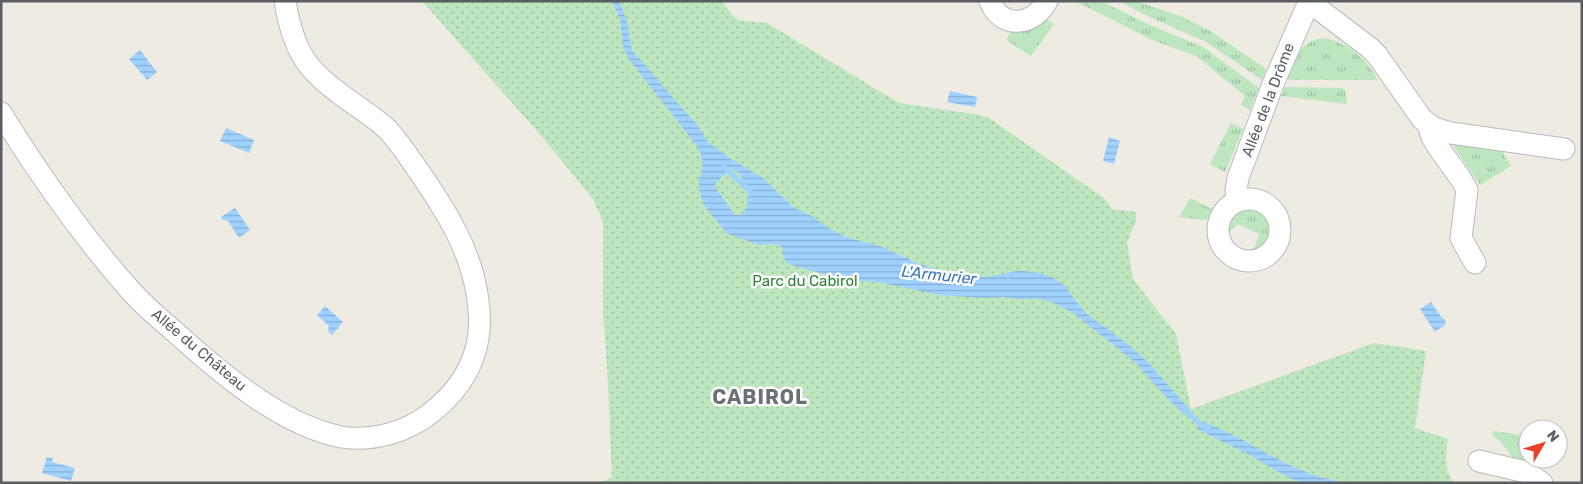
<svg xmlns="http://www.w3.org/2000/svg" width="1583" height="484" viewBox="0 0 1583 484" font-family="Rubik,sans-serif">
  <defs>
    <pattern id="grass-tufts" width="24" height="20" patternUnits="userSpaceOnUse" patternTransform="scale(1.25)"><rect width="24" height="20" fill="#bde6bf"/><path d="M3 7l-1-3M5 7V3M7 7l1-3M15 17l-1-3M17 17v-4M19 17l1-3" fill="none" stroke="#9dbe9f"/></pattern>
    <pattern id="park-dots" width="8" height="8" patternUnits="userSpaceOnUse" patternTransform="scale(1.25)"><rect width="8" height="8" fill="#bde6bf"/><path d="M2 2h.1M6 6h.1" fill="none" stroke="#9dbe9f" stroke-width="1.8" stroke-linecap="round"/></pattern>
    <pattern id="water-rules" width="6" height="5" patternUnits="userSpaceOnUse" patternTransform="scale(1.25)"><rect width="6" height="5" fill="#a0d2ff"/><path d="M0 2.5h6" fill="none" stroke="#85aed2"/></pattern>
  </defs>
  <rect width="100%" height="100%" fill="#eeebe2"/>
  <path fill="url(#grass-tufts)" d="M1075 1H1101L1143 22 1203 47 1259 88 1250 110 1241 105 1245 96 1196 56 1152 40Z
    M1119 1H1136L1183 17 1212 32 1266 69 1262 80 1206 42 1145 15Z
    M1045 18 1054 24 1031 56 1006 40 1012 29Z
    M1324 38C1348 43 1366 58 1378 80H1287C1295 59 1299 41 1324 38Z
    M1285 87 1342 88 1345 90 1347 104 1281 96Z
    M1231 123 1243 129 1225 172 1210 164Z
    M1460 144 1501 149 1511 166 1480 185 1454 147 1455 145Z
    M1190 198 1212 209 1207 220 1179 217Z
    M1242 207C1273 206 1282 239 1253 252L1259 234 1238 224 1226 235C1225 221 1230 214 1242 207Z
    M1493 431 1528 436V459H1545L1544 468 1512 457 1501 442 1492 435Z"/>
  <path fill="url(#park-dots)" d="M422 1H721L737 20 767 23 899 103 980 115 989 118 1105 199 1112 209 1136 212V221L1127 243 1133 279 1176 334 1191 409 1374 343 1426 351 1415 428 1448 439C1446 455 1443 469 1454 483H599L612 477 608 382 603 311V222L593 199 537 131Z"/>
  <path fill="url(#water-rules)" fill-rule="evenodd" d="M612 1H619L627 21 632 50 680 106 697 124 708 142 731 159 763 178 794 208 812 216 827 227 846 237 880 246 917 263 952 274 987 277 1017 271H1024L1040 273 1052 277 1066 287 1075 300 1087 314 1129 345 1148 362 1190 410 1185 415 1166 397 1136 363 1073 313 1052 302 1040 299H1016L1003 297 985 298 939 295 883 283 838 278 788 264 783 257V248L776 244 759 245 726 233C714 215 701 210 699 185 698 179 701 175 702 169 703 161 701 153 697 146L628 58 623 47 620 19ZM730 168 740 174 748 194 747 207 741 215H735L717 190 715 184Z
    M140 50 157 72 147 80 129 59Z
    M950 91 977 97 975 107 947 102Z
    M226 128 254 140 249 153 220 141Z
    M1109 137 1120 141 1114 164 1103 161Z
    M235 208 250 230 239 238 228 221 223 220 221 217Z
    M1431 302 1442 318 1445 319 1446 324 1435 332 1420 309Z
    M325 306 343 322 332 335 328 331 329 326 317 315Z
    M1204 421C1219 429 1235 435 1250 444 1282 462 1314 480 1351 483H1307L1295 480 1286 476 1246 453 1197 429Z
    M47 457 53 458 52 462 75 468 71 481 42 473Z"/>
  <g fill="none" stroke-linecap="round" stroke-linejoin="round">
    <path stroke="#a0d2ff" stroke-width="5.5" d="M724 167 750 191
      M1182 407 1201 425 1208 428"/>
    <g stroke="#b7babf" stroke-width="23">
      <path id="minor" d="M990 1C1001 30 1034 26 1047 1
        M1308 1 1370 48 1377 55 1422 119 1434 128 1451 133 1564 149
        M1 113C40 176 82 236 131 291 144 306 160 319 175 332 219 372 281 425 341 437 372 442 408 432 432 412 471 381 486 343 477 294 470 249 446 211 420 173 410 159 400 143 388 130 378 120 365 112 354 104 310 73 294 57 285 1
        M1428 124 1432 137 1438 147 1461 179 1467 190 1461 238 1475 263
        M1218 230a31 31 0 1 1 62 0a31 31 0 1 1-62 0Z
        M1238 200 1236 190 1238 178 1273 84 1309 2
        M1479 461 1526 472 1542 483"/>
    </g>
    <use href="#minor" stroke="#fff" stroke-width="21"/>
  </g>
  <g text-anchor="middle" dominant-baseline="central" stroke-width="5" stroke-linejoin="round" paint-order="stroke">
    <g font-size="15" fill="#5a5e63" stroke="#fff">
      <text transform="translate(1268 100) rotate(-69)">Allée de la Drôme</text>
      <text transform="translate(199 350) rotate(40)">Allée du Château</text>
    </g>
    <g font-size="15" fill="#328339" stroke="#fff">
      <text x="805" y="281">Parc du Cabirol</text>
    </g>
    <g font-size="16" font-style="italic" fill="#3e76bc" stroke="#fff">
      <text transform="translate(939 275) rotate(6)">L'Armurier</text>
    </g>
    <g font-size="20" font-weight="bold" letter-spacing="1" fill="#6b7075" stroke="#fff">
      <text x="760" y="397">CABIROL</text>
    </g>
  </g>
  <rect width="1583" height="484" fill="none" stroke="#5a5e63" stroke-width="5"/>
  <g transform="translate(1543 444) rotate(52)"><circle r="24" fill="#ffffff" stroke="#bdbfc1"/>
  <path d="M0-4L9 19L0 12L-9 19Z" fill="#ed4028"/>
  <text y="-8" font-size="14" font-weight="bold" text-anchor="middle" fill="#5a5e63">N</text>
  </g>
</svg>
